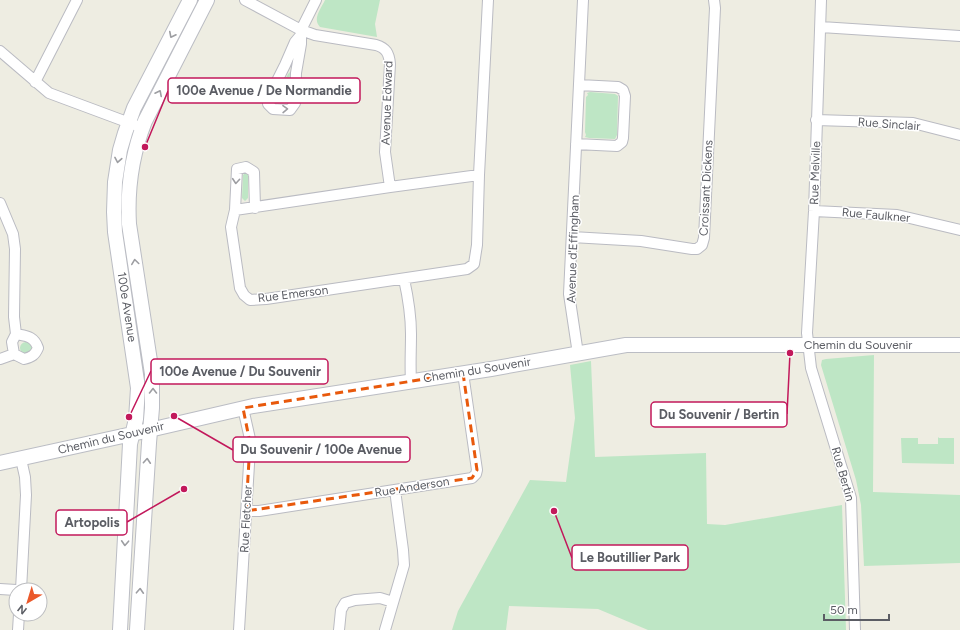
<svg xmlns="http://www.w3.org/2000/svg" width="960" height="630" viewBox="0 0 960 630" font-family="Figtree,sans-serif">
  <rect width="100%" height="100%" fill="#eeede2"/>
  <path fill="#bee6c5" d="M325 0H380L375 24 377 37 320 27C312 19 321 9 325 0Z
    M290 72 288 103H275L274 101 288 74Z
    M590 92 615 94 618 96 617 135 615 139 589 138 585 137 586 135 585 132 586 97 588 95 587 93Z
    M245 173 248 175V198L245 201 242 198 243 175Z
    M20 348a6 6 0 1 1 12 0a6 6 0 1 1-12 0Z
    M874 355 873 492 960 495V563L864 566 861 505 856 480 821 365 822 360 826 359Z
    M591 361 595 457 706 453 707 524 725 525 842 505 846 630H648L598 609 509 606 506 630H452L458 611 530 480 566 482 575 418 570 365Z
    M938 437 939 438H954V464L902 463 901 438H918V444H938Z"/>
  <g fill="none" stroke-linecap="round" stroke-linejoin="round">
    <g stroke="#babbc2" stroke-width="12">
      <path id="street" d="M245 0 301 30 315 35 376 45C386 48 389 53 390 64L385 152 390 187
        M821 0 814 211 807 333 811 368 851 498 855 630
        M821 27 960 36
        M300 36 295 42 285 65 269 97 268 104 273 109 290 110 295 103 296 73 301 44V30L316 0
        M0 51 49 93 135 125
        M35 82 77 0
        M816 120 913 123 960 135
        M576 144 617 146 622 142 623 138 625 96 623 90 618 87 579 85
        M0 203 13 234 15 249 14 317 16 334 12 342 14 354
        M255 208 254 172 246 167 237 169 235 210 231 227 240 288 244 295 250 300 266 299 467 269 474 264 477 245 479 175 488 0
        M235 210 390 187 479 175
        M814 211 897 215 960 230
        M572 237 641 241 692 249H697L702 245 704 238 715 8 714 0
        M404 279C408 297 411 316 411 334 411 350 410 365 411 381
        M578 354 569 294 583 0
        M0 359 14 354 24 359C32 357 35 355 38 348 34 336 26 336 16 334
        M246 511H259L472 478 476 474 477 470 463 373
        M0 589 16 590
        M21 590 26 495 25 477 21 459
        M18 630 19 614
        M239 630 250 448V439L243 408
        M339 630 341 610 345 603 355 600 380 598 393 602
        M385 630 404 565 403 550 395 490"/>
    </g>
    <g stroke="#bbbdc4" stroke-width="16">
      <path id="secondary" d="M0 463 132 434 253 406 491 369 626 345H960
        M120 630 130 444 136 419 138 388 115 232 114 212 115 182 120 150 125 133 134 108 190 0
        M137 630 149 443 152 408V374L129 224C127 189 132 154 145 121L207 0"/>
    </g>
    <use href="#street" stroke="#fff" stroke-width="10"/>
    <use href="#secondary" stroke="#fff" stroke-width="14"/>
  </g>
  <defs><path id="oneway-chevron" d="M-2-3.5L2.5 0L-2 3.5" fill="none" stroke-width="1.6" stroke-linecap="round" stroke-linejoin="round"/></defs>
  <g stroke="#9d9ea2">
    <use href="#oneway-chevron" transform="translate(172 35) rotate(117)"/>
    <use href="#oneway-chevron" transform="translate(159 93) rotate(-63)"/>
    <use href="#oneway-chevron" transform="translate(285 109) rotate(-1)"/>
    <use href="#oneway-chevron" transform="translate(118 160) rotate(100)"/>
    <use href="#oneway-chevron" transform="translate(236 181) rotate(95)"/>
    <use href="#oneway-chevron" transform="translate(135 262) rotate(-98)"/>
    <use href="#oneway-chevron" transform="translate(153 391) rotate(-90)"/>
    <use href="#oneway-chevron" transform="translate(147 461) rotate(-86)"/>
    <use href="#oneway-chevron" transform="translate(125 543) rotate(93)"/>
    <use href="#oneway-chevron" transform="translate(140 591) rotate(-87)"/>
  </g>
  <path fill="none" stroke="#e8590c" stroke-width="3" stroke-dasharray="8 5" stroke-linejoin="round" d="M463 373 477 470 472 478 246 511 250 443 243 408Z"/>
  <g text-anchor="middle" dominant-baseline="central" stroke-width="3" stroke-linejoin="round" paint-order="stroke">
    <g font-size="12" fill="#5b5d64" stroke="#fff">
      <text transform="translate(387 103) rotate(-88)">Avenue Edward</text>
      <text transform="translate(889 124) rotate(4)">Rue Sinclair</text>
      <text transform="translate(815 173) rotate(-88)">Rue Melville</text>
      <text transform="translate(706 188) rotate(-87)">Croissant Dickens</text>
      <text transform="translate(876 215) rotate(5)">Rue Faulkner</text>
      <text transform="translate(573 249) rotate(-88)">Avenue d'Effingham</text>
      <text transform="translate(293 294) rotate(-7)">Rue Emerson</text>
      <text transform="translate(127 307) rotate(81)">100e Avenue</text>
      <text x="858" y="345">Chemin du Souvenir</text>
      <text transform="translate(477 370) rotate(-9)">Chemin du Souvenir</text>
      <text transform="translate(111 438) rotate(-13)">Chemin du Souvenir</text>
      <text transform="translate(843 474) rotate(74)">Rue Bertin</text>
      <text transform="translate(412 487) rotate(-9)">Rue Anderson</text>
      <text transform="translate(246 519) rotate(-87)">Rue Fletcher</text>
    </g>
  </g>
  <path fill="none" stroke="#c2185b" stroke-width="1.5" d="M145 147L168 91M129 417L151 371M790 353L787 414M174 416L233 450M184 489L127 522M554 511L572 558"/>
  <g fill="#c2185b" stroke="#fff" stroke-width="1.5">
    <circle cx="145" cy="147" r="4"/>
    <circle cx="129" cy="417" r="4"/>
    <circle cx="790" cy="353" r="4"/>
    <circle cx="174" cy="416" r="4"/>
    <circle cx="184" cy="489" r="4"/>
    <circle cx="554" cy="511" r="4"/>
  </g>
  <g fill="#fff" stroke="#c2185b" stroke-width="1.5">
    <rect x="168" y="78" width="192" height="25" rx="4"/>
    <rect x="151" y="359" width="177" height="25" rx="4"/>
    <rect x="651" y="402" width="136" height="25" rx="4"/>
    <rect x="233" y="437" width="177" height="25" rx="4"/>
    <rect x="56" y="510" width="71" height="25" rx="4"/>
    <rect x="572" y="545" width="116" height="25" rx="4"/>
  </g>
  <g font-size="13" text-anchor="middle" font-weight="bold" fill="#5b5d64">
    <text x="264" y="95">100e Avenue / De Normandie</text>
    <text x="240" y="376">100e Avenue / Du Souvenir</text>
    <text x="719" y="419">Du Souvenir / Bertin</text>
    <text x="321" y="454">Du Souvenir / 100e Avenue</text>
    <text x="92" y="527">Artopolis</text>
    <text x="630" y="562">Le Boutillier Park</text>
  </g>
  <g transform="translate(28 602) rotate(218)"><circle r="19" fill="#ffffff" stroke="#bdbec1"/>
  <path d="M0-3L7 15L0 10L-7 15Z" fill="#eb592b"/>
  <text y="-6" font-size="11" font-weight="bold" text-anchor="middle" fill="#5b5d64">N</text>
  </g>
  <path d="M824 614v6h65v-6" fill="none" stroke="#5b5d64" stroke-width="2"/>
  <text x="830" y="614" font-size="12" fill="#5b5d64" stroke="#ffffff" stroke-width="3" paint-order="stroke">50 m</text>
</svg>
